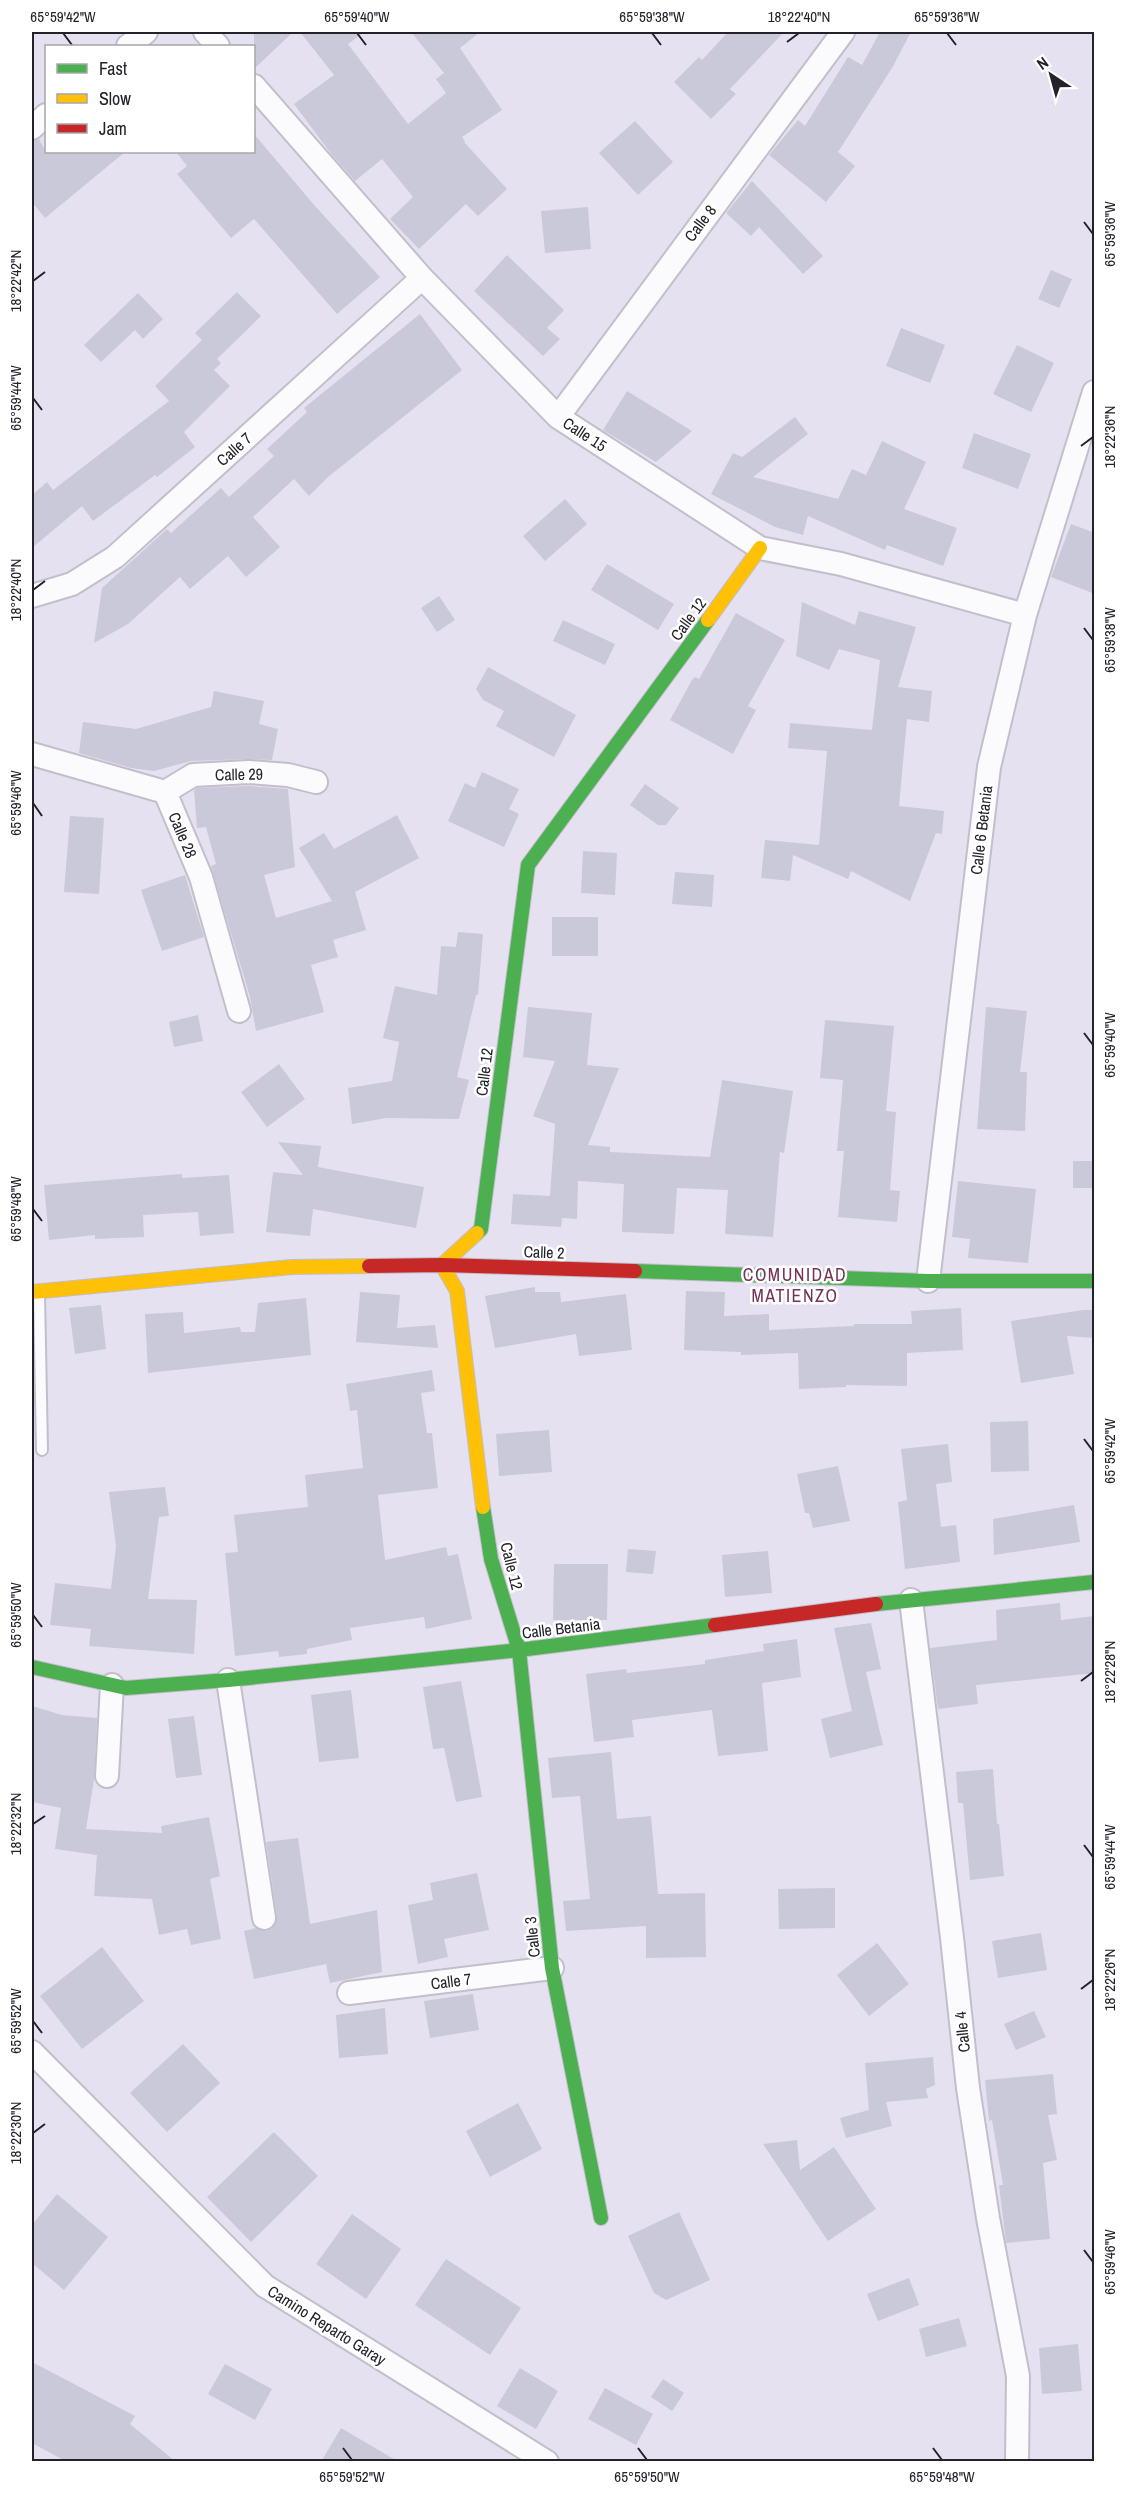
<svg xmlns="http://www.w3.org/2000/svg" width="1126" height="2493" viewBox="0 0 1126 2493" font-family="'Archivo Narrow',sans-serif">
  <rect width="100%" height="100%" fill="#e6e1f0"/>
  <path fill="#cac9d9" d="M254 32H293L254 69Z
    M300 32H364L348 44 408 124 446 93 436 79 444 73 411 32H480L460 48 502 110 462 137 465 141 464 142 507 189 478 216 466 204 419 249 390 219 413 197 382 159 355 181 332 155 294 104 334 75Z
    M728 32H784L730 89 736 94 711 119 674 82 699 57 702 60Z
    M880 32H911L892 68 838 152 855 166 826 202 769 155 798 120 805 126 848 57 862 65Z
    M635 121 673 162 638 195 599 153Z
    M254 134 315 206 380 277 337 314 254 219 231 238 177 174 187 166 176 152H254Z
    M39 139 46 152H125L45 218 32 202V141Z
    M752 181 823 256 803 274 759 227 751 236 726 213Z
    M588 207 591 249 545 253 541 211Z
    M507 255 564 310 547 328 560 339 543 356 474 291Z
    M1051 270 1072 279 1059 308 1038 299Z
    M237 292 261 316 217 359 221 363 214 370 230 386 184 432 195 447 157 477 155 475 93 521 82 506 32 548V495L47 482 53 490 169 401 155 386 202 340 195 333Z
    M138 293 163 319 143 339 135 330 101 362 84 345Z
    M420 314 462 370 328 477 309 496 294 479 253 517 280 547 246 577 228 556 190 589 180 577 128 624 94 643 102 588 167 529 171 533 221 488 229 497 274 456 267 449 307 412 304 408Z
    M901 328 945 345 930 383 886 366Z
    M1017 345 1054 363 1031 412 993 394Z
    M627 391 692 431 656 462 603 430Z
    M795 417 808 434 753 477 838 499 852 469 866 475 882 441 926 462 904 509 957 528 943 566 887 545 885 550 808 516 803 535 775 527 711 494 733 453 742 457Z
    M974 433 1031 454 1018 489 962 468Z
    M565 499 587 524 545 561 523 536Z
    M1071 524 1095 533V594L1051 577Z
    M607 564 674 604 658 630 591 590Z
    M439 596 455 620 437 632 421 608Z
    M802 602 855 625 859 611 916 627 898 687 932 691 929 722 907 719 899 806 944 811 942 834 936 833 910 901 851 871 848 879 793 855 790 881 761 878 765 840 819 845 827 751 788 748 790 723 872 730 880 660 839 649 829 670 796 656Z
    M736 613 785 640 748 706 756 710 733 754 670 720 692 680 695 677 699 679Z
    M563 620 615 644 605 665 553 641Z
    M488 667 576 715 554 757 496 726 504 711 483 700 476 689Z
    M214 691 264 701 259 724 278 729 272 760 248 759 191 761 154 771 131 768 79 753 83 722 136 729 211 707Z
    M482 772 519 789 509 809 519 814 504 847 448 821 465 783 475 788Z
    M645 784 679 808 666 825H658L630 805Z
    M249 786 288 789 295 867 264 875 276 918 332 901 299 848 324 833 334 849 397 815 419 858 355 892 366 930 333 940 338 957 311 965 324 1012 256 1031 250 997 211 866 216 864 206 827 197 828 194 790 197 788Z
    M70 816 104 818 99 894 64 892Z
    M583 851 617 853 615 895 581 893Z
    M675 872 714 875 712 907 672 904Z
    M185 875 204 937 162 951 141 890Z
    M552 917H598V956H552Z
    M458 932 483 934 478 995H476L457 1077 469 1080 459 1119 387 1118 352 1124 348 1088 392 1081 399 1042 383 1038 395 986 437 995 441 946 456 947Z
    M528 1007 592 1013 587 1065 619 1068 588 1145 610 1147V1152L710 1157 722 1080 793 1091 784 1153 780 1152 773 1237 725 1234 728 1190 677 1188 674 1234 622 1232 624 1184 578 1181 577 1219 562 1218 561 1227 511 1224 513 1194 550 1196 555 1124 533 1116 555 1061 523 1057Z
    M986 1007 1027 1011 1020 1072H1027L1025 1131 977 1129Z
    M198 1015 203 1041 174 1047 169 1022Z
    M825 1020 894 1026 886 1111 896 1112 890 1190 900 1191 897 1222 838 1217 844 1151H837L843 1080 820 1078Z
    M279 1064 305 1099 267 1127 241 1092Z
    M278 1142 321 1146 318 1167 424 1187 416 1228 313 1209 310 1236 266 1232 273 1172 303 1175Z
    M1073 1161H1095V1188H1073Z
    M182 1174V1178L229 1175 234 1233 200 1236 198 1212 143 1215 144 1237 95 1239V1235L49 1240 44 1185Z
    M958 1181 1036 1189 1028 1263 968 1258 970 1239 952 1237Z
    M535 1287V1292H560L561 1302 626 1294 632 1350 579 1356 576 1334 495 1348 485 1296Z
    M686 1291 725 1292 724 1316 769 1314V1330L854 1326V1324H912L911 1311 961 1308 963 1350 907 1353V1386L846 1385V1387L799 1389 798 1353 741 1355V1352L684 1350Z
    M360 1292 400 1295 397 1328 435 1325 438 1348 356 1342Z
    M306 1298 311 1355 148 1373 145 1314 183 1312 184 1333 240 1327 241 1332H255L258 1303Z
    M101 1305 106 1349 75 1354 69 1308Z
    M1083 1310H1095V1338L1067 1336 1074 1374 1021 1383 1011 1321Z
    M432 1370 435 1391 421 1393 427 1433H432L438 1488 378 1495 385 1560 446 1547 448 1556 458 1554 472 1619 426 1629 424 1617 350 1628 352 1640 307 1649V1654L279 1657 278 1651 235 1656 225 1553 238 1552 234 1515 308 1507 305 1475 363 1468 357 1410 350 1411 346 1384Z
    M1028 1421 1029 1471 991 1472 990 1422Z
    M549 1430 552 1472 499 1476 496 1434Z
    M948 1444 952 1482 936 1484 941 1527 956 1525 960 1562 905 1569 898 1502 907 1500 901 1449Z
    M838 1466 850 1521 813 1528 809 1513H805L797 1474Z
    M165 1487 169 1516 159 1517 148 1599 197 1600 194 1654 89 1646 91 1629 50 1625 55 1583 111 1589 116 1546 109 1492Z
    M1074 1505 1080 1542 994 1555 993 1519Z
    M628 1549 656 1551 653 1574 626 1572Z
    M768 1551 772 1593 725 1597 722 1555Z
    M554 1564H608L607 1620H553Z
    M1060 1603 1061 1620 1095 1616V1673L976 1685 978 1704 938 1709 930 1648 997 1640 996 1610Z
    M871 1623 881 1669 866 1672 883 1745 830 1758 821 1719 852 1711 834 1628Z
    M797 1639 801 1677 762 1683 768 1751 718 1756 712 1710 632 1720 634 1737 594 1742 586 1674 626 1669 627 1673 705 1664V1660L764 1651 763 1644Z
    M461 1681 482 1797 456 1802 444 1748 433 1749 423 1687Z
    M351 1690 359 1758 319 1762 311 1695Z
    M32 1706 62 1715 97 1718 94 1780 86 1829 162 1833 161 1826 209 1817 220 1876 210 1879 221 1939 191 1945 187 1929 159 1935 152 1899 94 1896 97 1855 55 1849 61 1808 32 1802Z
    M194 1716 202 1775 176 1778 168 1719Z
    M611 1752 617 1819 651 1816 658 1894 705 1893 706 1957 646 1958V1926L566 1931 563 1901 590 1899 580 1796 552 1798 548 1758Z
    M993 1769 997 1824H999L1004 1876 970 1880 963 1803H958L956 1772Z
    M298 1838 310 1924 377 1910 382 1972 330 1983 326 1964 254 1979 244 1931 256 1928 267 1931 273 1928 277 1917 266 1842Z
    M477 1873 489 1930 444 1939 448 1957 418 1964 408 1905 433 1900 430 1883Z
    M835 1888V1928L779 1929 778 1889Z
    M1041 1933 1047 1970 998 1978 992 1941Z
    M877 1943 909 1984 869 2016 837 1975Z
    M102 1947 144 2001 82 2049 40 1996Z
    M473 1994 479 2030 430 2038 424 2001Z
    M385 2008 388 2054 339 2058 336 2015Z
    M1034 2011 1046 2037 1016 2050 1004 2024Z
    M183 2044 220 2083 167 2132 130 2093Z
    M933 2057 935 2085 926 2089 928 2098 886 2102 892 2126 846 2138 840 2118 869 2110 865 2063Z
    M1053 2074 1057 2114 1048 2115 1057 2160 1043 2163 1050 2239 1006 2243 999 2185H1003L992 2120 989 2121 985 2080Z
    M518 2103 542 2149 490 2177 466 2131Z
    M274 2132 318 2176 251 2242 207 2197Z
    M797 2140 800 2170 834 2147 876 2209 828 2241 763 2144Z
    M57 2194 108 2237 64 2290 32 2263V2225Z
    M679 2212 710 2280 666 2300 654 2293 628 2236Z
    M352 2214 401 2249 366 2299 316 2264Z
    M446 2259 521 2308 490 2355 415 2305Z
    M909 2278 919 2305 878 2321 867 2294Z
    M959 2318 967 2346 926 2357 919 2329Z
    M1078 2344 1082 2391 1042 2394 1039 2348Z
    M32 2362 135 2416 130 2424 176 2462H67L32 2443Z
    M225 2364 272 2389 255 2420 208 2394Z
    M520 2368 558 2391 536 2429 497 2406Z
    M663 2379 684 2393 672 2411 651 2397Z
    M605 2388 653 2414 636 2445 588 2419Z
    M341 2428 399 2462H321Z"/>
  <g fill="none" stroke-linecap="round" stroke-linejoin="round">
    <g stroke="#c2bfcb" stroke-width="14">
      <path id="lane" d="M39 1294 42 1450"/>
    </g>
    <g stroke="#c2bfcb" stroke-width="26">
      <path id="street" d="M205 32 218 46
        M128 46 146 32
        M254 86 422 278 558 417 760 548 841 564 1025 615
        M32 128 46 115
        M558 417 843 32
        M32 596 72 584 115 557 422 278
        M32 754 165 792 201 877 239 1011
        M165 792 193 775 249 772 288 775 316 782
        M928 1281 989 767 1025 615 1094 392
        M911 1600 952 1938 968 2088 988 2218 1018 2376 1017 2462
        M228 1680 264 1918
        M107 1776 112 1685
        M349 1993 552 1968
        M32 2052 265 2286 547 2462"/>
    </g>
    <g stroke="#c2bfcb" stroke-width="16">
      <path id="fast" d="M477 1233 481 1229 528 865 708 620
        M635 1271 928 1281H1094
        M483 1507 491 1559 519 1650 552 1968 601 2218
        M876 1604 1094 1582
        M32 1667 126 1688 228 1680 519 1650 715 1625"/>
    </g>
    <g stroke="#c2bfcb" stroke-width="16">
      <path id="slow" d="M708 620 760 548
        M477 1233 442 1265 457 1291 483 1507
        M32 1292 292 1267 369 1266"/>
    </g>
    <g stroke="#c2bfcb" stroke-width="16">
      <path id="jam" d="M369 1266 442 1265 635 1271
        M715 1625 876 1604"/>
    </g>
    <use href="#lane" stroke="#fbfafd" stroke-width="10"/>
    <use href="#street" stroke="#fbfafd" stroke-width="22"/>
    <use href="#fast" stroke="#4caf50" stroke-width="14"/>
    <use href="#slow" stroke="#ffc107" stroke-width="14"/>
    <use href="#jam" stroke="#c62828" stroke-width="14"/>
  </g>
  <path fill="none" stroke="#24212b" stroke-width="2" d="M63 33 72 45M357 33 366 45M652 33 661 45M947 33 956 45M787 42 799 33M1084 222 1093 234M33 281 45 272M33 398 42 410M1081 446 1093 437M33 590 45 581M1084 628 1093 640M33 803 42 816M1084 1033 1093 1045M33 1209 42 1221M1084 1439 1093 1451M33 1615 42 1627M1081 1681 1093 1672M33 1824 45 1816M1084 1845 1093 1857M1081 1989 1093 1980M33 2021 42 2033M33 2133 45 2124M1084 2250 1093 2262M343 2448 352 2460M638 2448 647 2460M933 2448 942 2460"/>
  <g text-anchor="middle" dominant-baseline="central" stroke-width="5" stroke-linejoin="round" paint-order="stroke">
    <g font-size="16" fill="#24212b" stroke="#fff">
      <text transform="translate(700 223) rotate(-53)">Calle 8</text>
      <text transform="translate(585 434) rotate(33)">Calle 15</text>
      <text transform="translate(234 449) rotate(-42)">Calle 7</text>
      <text transform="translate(688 619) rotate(-54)">Calle 12</text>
      <text transform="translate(239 774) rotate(-1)">Calle 29</text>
      <text transform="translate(981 830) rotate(-83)">Calle 6 Betania</text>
      <text transform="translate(183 835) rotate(67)">Calle 28</text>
      <text transform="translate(484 1072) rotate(-83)">Calle 12</text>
      <text transform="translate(544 1252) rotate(2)">Calle 2</text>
      <text transform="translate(512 1566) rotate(76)">Calle 12</text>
      <text transform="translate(561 1628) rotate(-7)">Calle Betania</text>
      <text transform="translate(532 1937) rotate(-96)">Calle 3</text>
      <text transform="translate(451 1981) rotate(-7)">Calle 7</text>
      <text transform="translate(962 2032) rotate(-96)">Calle 4</text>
      <text transform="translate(327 2325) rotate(32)">Camino Reparto Garay</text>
    </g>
    <g font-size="18" letter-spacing="1.5" fill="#753456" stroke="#fff">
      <text x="795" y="1274">COMUNIDAD<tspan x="795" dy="21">MATIENZO</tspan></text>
    </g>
  </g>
  <rect width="1126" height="2493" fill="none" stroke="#ffffff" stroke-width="66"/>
  <rect x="45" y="45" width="210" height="108" fill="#ffffff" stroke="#a7a6aa" stroke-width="1.5"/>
  <rect x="57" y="64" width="30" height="9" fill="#4caf50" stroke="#a7a6aa" stroke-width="1.5"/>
  <text x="99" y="75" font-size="18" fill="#24212b">Fast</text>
  <rect x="57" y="94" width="30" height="9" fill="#ffc107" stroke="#a7a6aa" stroke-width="1.5"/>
  <text x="99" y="105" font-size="18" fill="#24212b">Slow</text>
  <rect x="57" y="124" width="30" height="9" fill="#c62828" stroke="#a7a6aa" stroke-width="1.5"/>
  <text x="99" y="135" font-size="18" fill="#24212b">Jam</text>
  <g transform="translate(1051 75) rotate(324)" stroke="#ffffff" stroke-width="4.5" paint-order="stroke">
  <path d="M0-4.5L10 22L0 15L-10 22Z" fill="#24212b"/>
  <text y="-9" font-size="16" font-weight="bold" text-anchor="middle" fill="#24212b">N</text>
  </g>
  <rect x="33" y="33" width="1060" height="2427" fill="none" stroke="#24212b" stroke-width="2"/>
  <g font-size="15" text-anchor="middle" fill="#24212b">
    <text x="63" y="22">65°59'42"W</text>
    <text x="357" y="22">65°59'40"W</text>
    <text x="652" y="22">65°59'38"W</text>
    <text x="799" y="22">18°22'40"N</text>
    <text x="947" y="22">65°59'36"W</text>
    <text transform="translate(1110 234) rotate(-90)" y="5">65°59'36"W</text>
    <text transform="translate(16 281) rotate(-90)" y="5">18°22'42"N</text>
    <text transform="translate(16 398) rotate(-90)" y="5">65°59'44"W</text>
    <text transform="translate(1110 437) rotate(-90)" y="5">18°22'36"N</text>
    <text transform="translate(16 590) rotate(-90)" y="5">18°22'40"N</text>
    <text transform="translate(1110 640) rotate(-90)" y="5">65°59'38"W</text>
    <text transform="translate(16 803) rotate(-90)" y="5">65°59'46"W</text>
    <text transform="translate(1110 1045) rotate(-90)" y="5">65°59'40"W</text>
    <text transform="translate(16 1209) rotate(-90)" y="5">65°59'48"W</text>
    <text transform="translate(1110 1451) rotate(-90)" y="5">65°59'42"W</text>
    <text transform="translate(16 1615) rotate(-90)" y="5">65°59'50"W</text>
    <text transform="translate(1110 1672) rotate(-90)" y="5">18°22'28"N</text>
    <text transform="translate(16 1824) rotate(-90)" y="5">18°22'32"N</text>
    <text transform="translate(1110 1857) rotate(-90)" y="5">65°59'44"W</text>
    <text transform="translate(1110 1980) rotate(-90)" y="5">18°22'26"N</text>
    <text transform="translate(16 2021) rotate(-90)" y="5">65°59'52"W</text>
    <text transform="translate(16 2133) rotate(-90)" y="5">18°22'30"N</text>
    <text transform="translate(1110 2262) rotate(-90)" y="5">65°59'46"W</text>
    <text x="352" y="2482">65°59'52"W</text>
    <text x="647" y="2482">65°59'50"W</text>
    <text x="942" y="2482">65°59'48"W</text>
  </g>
</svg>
